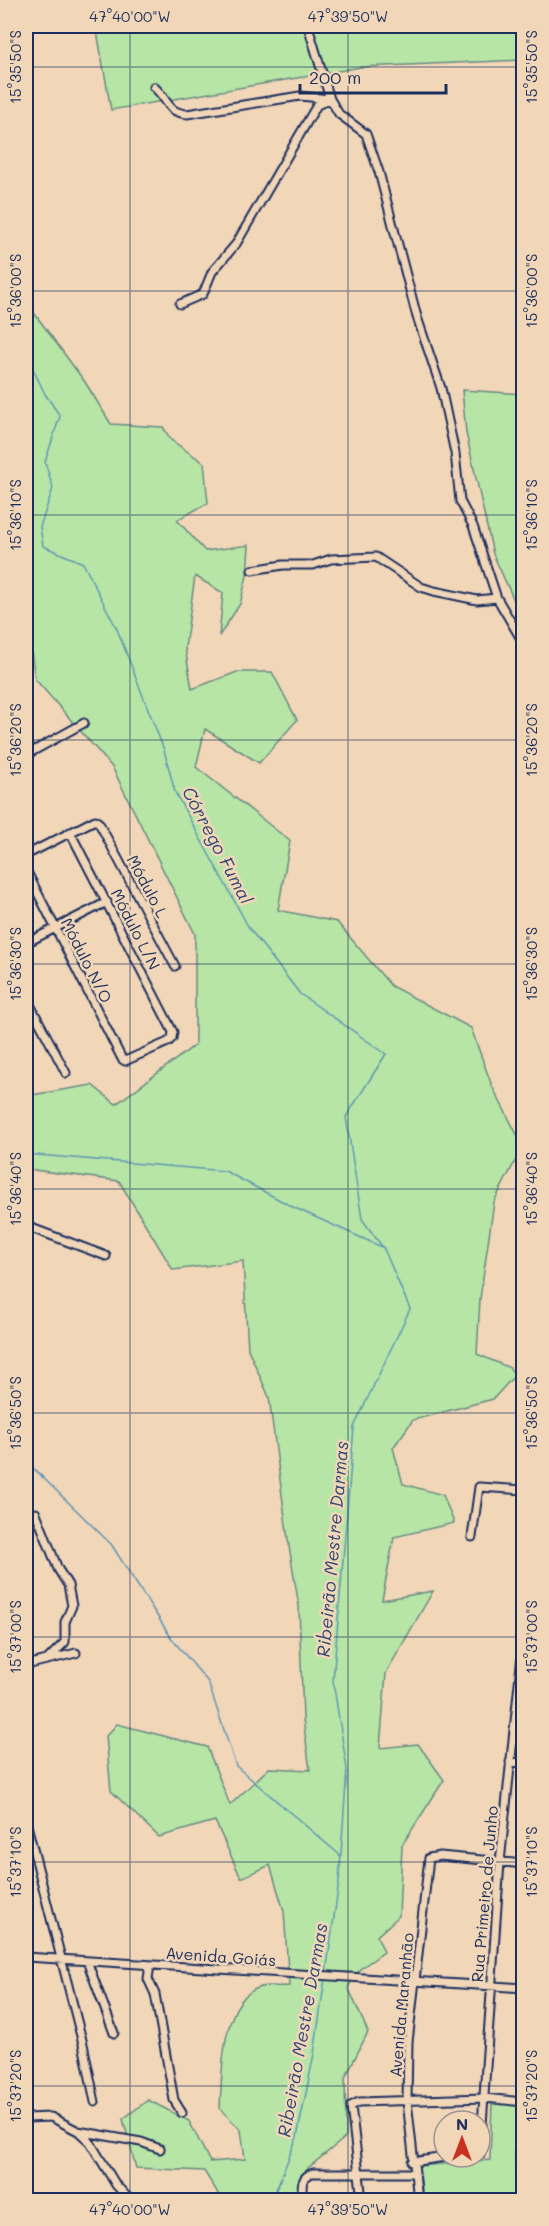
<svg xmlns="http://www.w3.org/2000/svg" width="549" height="2226" viewBox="0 0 549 2226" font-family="Mali,sans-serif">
  <rect width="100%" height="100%" fill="#f1d6b8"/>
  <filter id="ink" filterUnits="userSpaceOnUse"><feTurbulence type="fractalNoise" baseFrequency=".0167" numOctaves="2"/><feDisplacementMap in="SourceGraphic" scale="12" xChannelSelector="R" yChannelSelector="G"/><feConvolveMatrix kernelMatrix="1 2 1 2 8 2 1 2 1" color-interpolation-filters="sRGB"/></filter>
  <g filter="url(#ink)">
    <path fill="#b6e5a5" stroke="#688a82" stroke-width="1.5" d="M96 26H523V60L361 67 111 110Z
      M26 302 85 382 111 424 163 427 171 440 204 463 208 503 177 520 205 551 249 545 247 576 240 604 219 636 223 593 195 576 185 648 192 689 237 672H272L297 720 259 763 205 729 196 767 290 841 278 910 337 922 391 986 471 1028 492 1086 523 1146 494 1202 480 1299 477 1354 510 1368 515 1375 493 1399 413 1420 393 1448 403 1484 443 1495 454 1523 394 1537 382 1600 433 1591 386 1673 380 1748 418 1744 444 1780 402 1845 399 1916 377 1936 384 1952 360 1969 348 1987 368 2032 345 2078 346 2137 308 2168 301 2200H222L204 2171 136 2168 123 2119 148 2100 189 2121 210 2162 245 2159 241 2130 220 2109C222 2076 220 1998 261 1987 269 1985 280 1987 289 1986L284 1911 270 1865 241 1878 215 1821 159 1837 111 1791 106 1736 117 1724 207 1747 230 1805 269 1768 310 1770 303 1719 299 1606 288 1540 269 1397 248 1349 243 1261 173 1270 119 1181 26 1169V1096L92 1085 116 1104 195 1045V934L112 767 35 679 26 614Z
      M462 390 523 394V620L493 554 466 433Z
      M492 2101 519 2104 515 2200H423L419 2166 490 2160Z"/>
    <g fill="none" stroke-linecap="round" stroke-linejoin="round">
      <path stroke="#6196b4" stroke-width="1.5" d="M26 354 45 394 60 416 45 462 53 488 40 527 43 546 83 563 117 629 164 750 175 792 249 928 300 994 386 1054 346 1117 362 1219 384 1249 410 1309 354 1427 333 1681 347 1769 339 1882 326 1973
        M26 1154 225 1171 295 1208 384 1248
        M26 1461 111 1544 172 1639 208 1682 236 1766 341 1856
        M272 2200 297 2137 314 2054 325 1978"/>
      <g stroke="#1b2f5e" stroke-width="11">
        <path id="minor" d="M154 87C169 100 166 112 187 114L300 96 330 99 339 114 366 134 379 172 417 317 441 388 455 453 460 501 473 526 497 598 524 644
          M180 304 203 294 212 272 236 244 317 105 330 99 308 26
          M252 570 283 565H313L331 559 376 557 421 587 434 591 477 600 497 598
          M26 743 31 752
          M26 755 84 723
          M26 855 95 820 99 823 175 966
          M26 870 122 1059 125 1061 168 1042 172 1038 173 1032 70 832
          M26 943 107 902
          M26 997 66 1073
          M26 1226 106 1256
          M36 1513 58 1569 68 1585 72 1606 65 1622V1642L49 1658
          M472 1537 479 1487 524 1490
          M26 1665 76 1653
          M510 1762 524 1763
          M26 1821 83 2044 95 2102
          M26 1957 524 1988
          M87 1961 114 2033
          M150 1965 148 1979 155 1994 174 2100 182 2113
          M26 2118 51 2117 78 2131 90 2142 116 2185 130 2200
          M78 2131 141 2142 160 2149
          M480 2154 500 1862 524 1636
          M412 2162 445 2157
          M303 2200C302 2189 299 2177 313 2173H413
          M362 2200 351 2106 359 2102 484 2098 524 2102
          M418 2200 407 2101 408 2042 429 1858 440 1856 524 1864
          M521 2200 520 2150 524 2125"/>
      </g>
      <use href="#minor" stroke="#f1d6b8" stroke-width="7"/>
    </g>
  </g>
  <path fill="none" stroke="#1b2f5e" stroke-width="1.5" stroke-opacity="0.45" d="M130 26V2200M348 26V2200M26 67H524M26 291H524M26 515H524M26 740H524M26 964H524M26 1189H524M26 1413H524M26 1637H524M26 1862H524M26 2086H524"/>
  <g text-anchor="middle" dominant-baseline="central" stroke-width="5" stroke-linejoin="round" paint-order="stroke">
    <g font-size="16" fill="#1b2f5e" stroke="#f1d6b8">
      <text transform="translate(148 886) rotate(62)">Módulo L</text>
      <text transform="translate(136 929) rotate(63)">Módulo L/N</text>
      <text transform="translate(87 960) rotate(63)">Módulo N/O</text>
      <text transform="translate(484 1894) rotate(-85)">Rua Primeiro de Junho</text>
      <text transform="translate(221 1956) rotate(4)">Avenida Goiás</text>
      <text transform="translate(401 2005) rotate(-85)">Avenida Maranhão</text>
    </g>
    <g font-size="18" font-style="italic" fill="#2c4974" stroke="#f1d6b8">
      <text transform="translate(218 845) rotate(62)">Córrego Fumal</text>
      <text transform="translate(332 1549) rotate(-85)">Ribeirão Mestre Darmas</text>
      <text transform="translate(302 2030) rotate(-80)">Ribeirão Mestre Darmas</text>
    </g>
  </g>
  <rect width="549" height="2226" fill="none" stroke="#f1d6b8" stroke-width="66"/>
  <g transform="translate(462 2139)"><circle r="28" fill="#f1d6b8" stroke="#9b9394" stroke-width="1.5"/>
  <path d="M0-4.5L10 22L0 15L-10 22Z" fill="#c8321e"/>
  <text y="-9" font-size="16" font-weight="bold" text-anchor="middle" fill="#1b2f5e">N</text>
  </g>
  <path d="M300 84v9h146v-9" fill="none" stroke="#1b2f5e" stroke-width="3"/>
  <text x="309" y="84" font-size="18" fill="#1b2f5e" stroke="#f1d6b8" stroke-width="4.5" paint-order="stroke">200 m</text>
  <rect x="33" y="33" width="483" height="2160" fill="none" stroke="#1b2f5e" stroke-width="2"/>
  <g font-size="15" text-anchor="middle" fill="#1b2f5e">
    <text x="130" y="22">47°40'00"W</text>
    <text x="348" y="22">47°39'50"W</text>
    <text transform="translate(16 67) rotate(-90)" y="5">15°35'50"S</text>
    <text transform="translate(532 67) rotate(-90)" y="5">15°35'50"S</text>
    <text transform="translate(16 291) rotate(-90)" y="5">15°36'00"S</text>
    <text transform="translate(532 291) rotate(-90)" y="5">15°36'00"S</text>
    <text transform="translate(16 515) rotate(-90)" y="5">15°36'10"S</text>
    <text transform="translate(532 515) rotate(-90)" y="5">15°36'10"S</text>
    <text transform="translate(16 740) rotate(-90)" y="5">15°36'20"S</text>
    <text transform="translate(532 740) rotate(-90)" y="5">15°36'20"S</text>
    <text transform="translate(16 964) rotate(-90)" y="5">15°36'30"S</text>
    <text transform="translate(532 964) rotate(-90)" y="5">15°36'30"S</text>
    <text transform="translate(16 1189) rotate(-90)" y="5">15°36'40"S</text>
    <text transform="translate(532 1189) rotate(-90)" y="5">15°36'40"S</text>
    <text transform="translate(16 1413) rotate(-90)" y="5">15°36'50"S</text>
    <text transform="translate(532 1413) rotate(-90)" y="5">15°36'50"S</text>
    <text transform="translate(16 1637) rotate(-90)" y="5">15°37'00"S</text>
    <text transform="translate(532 1637) rotate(-90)" y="5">15°37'00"S</text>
    <text transform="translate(16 1862) rotate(-90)" y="5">15°37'10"S</text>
    <text transform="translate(532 1862) rotate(-90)" y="5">15°37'10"S</text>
    <text transform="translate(16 2086) rotate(-90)" y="5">15°37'20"S</text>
    <text transform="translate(532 2086) rotate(-90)" y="5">15°37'20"S</text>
    <text x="130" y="2215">47°40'00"W</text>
    <text x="348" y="2215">47°39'50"W</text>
  </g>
</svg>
